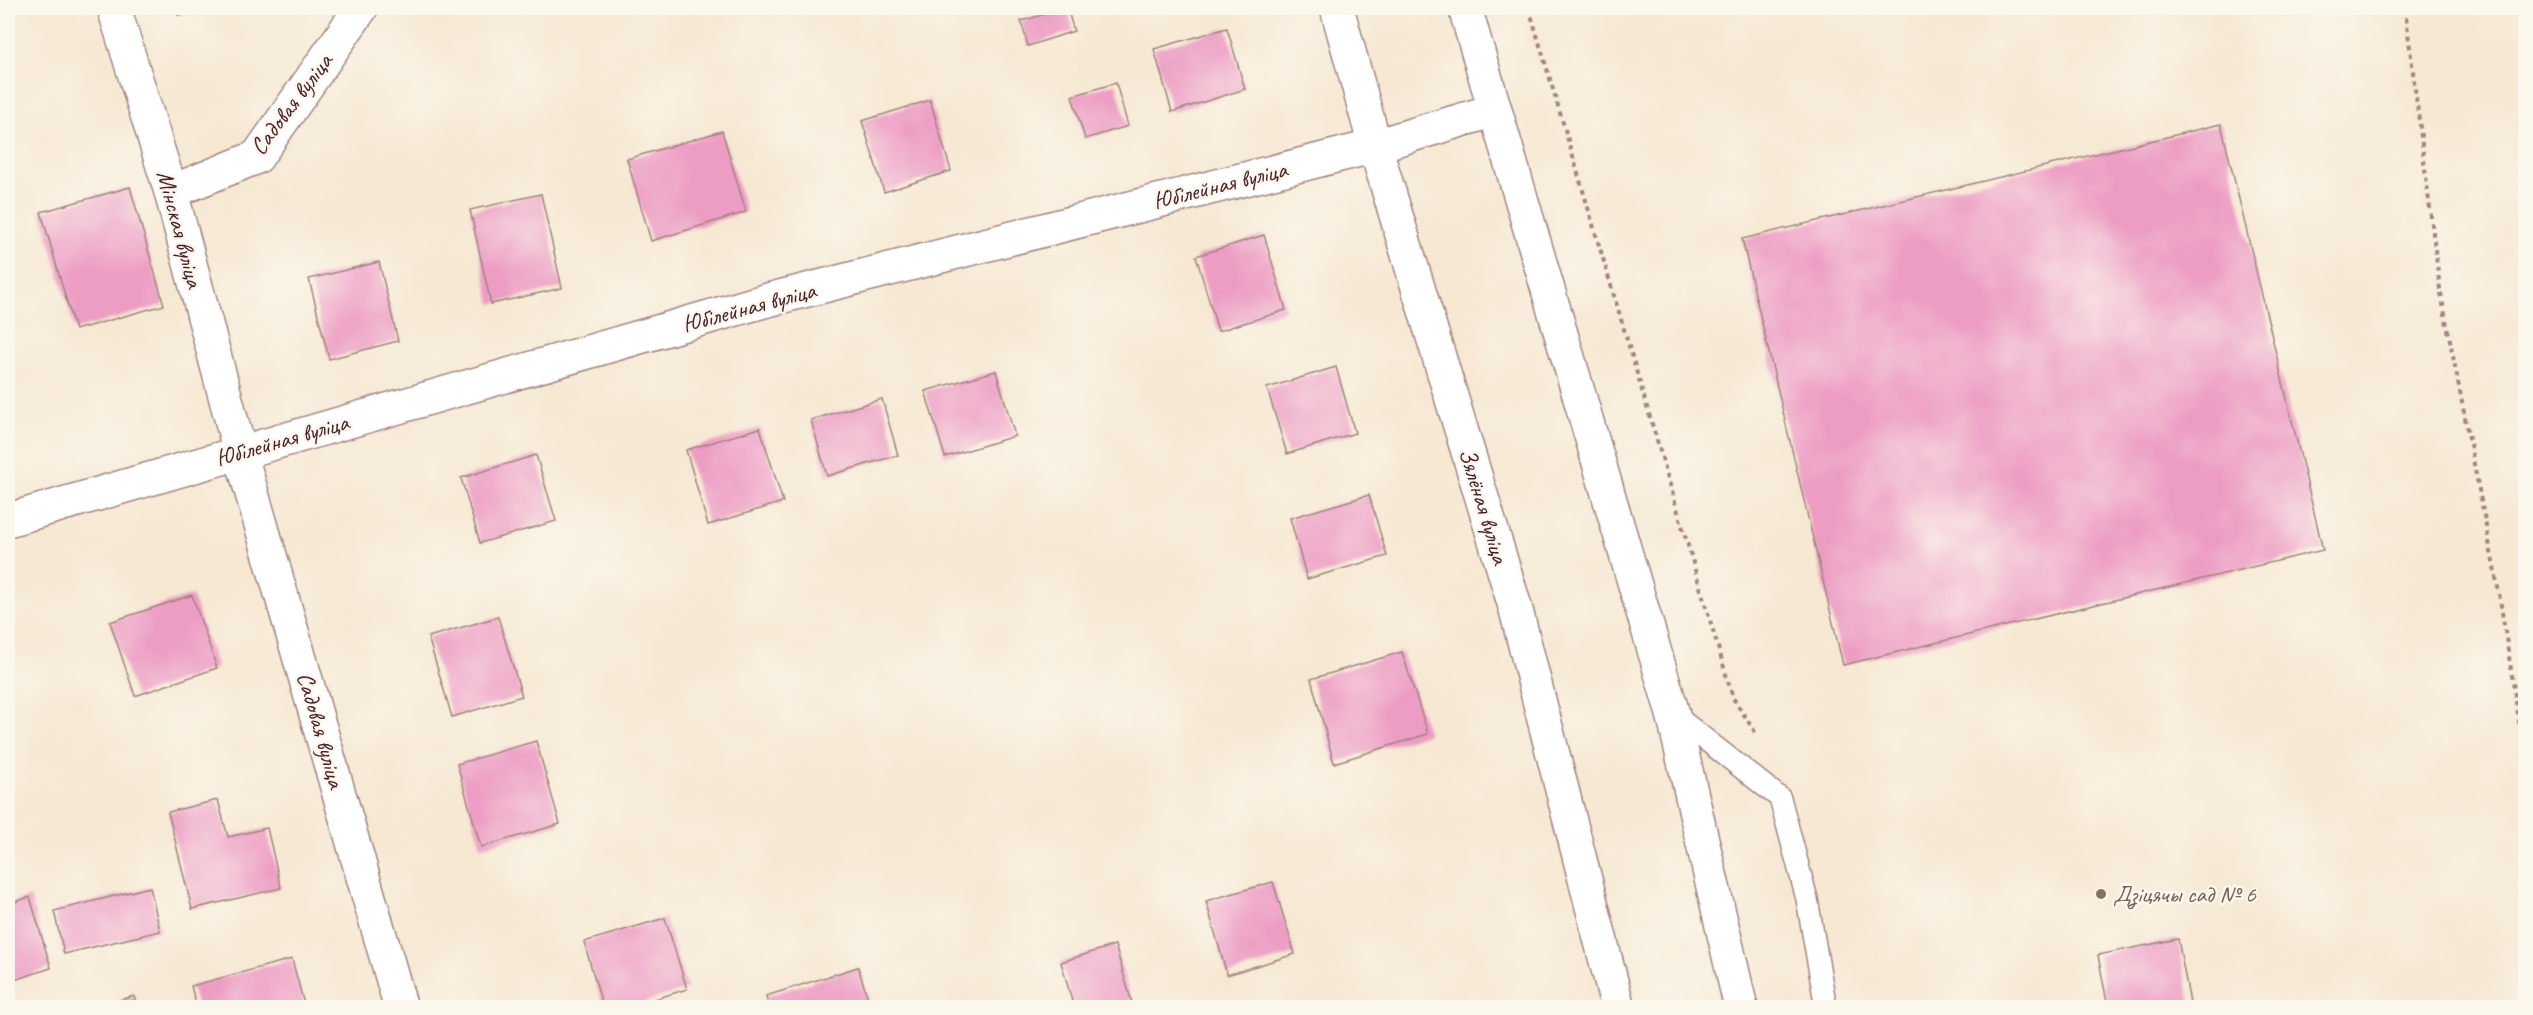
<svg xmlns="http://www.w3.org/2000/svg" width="2533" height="1015" viewBox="0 0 2533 1015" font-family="Caveat,sans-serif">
  <rect width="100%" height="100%" fill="#fbf7ec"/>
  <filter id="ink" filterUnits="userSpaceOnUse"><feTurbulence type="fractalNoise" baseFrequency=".0167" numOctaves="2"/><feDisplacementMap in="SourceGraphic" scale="12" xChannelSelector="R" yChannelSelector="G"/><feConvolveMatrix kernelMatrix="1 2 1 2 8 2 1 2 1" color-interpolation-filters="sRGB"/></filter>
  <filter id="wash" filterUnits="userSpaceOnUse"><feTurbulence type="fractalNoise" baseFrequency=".008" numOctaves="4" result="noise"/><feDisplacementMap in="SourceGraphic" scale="24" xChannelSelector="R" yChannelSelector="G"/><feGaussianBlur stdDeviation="1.35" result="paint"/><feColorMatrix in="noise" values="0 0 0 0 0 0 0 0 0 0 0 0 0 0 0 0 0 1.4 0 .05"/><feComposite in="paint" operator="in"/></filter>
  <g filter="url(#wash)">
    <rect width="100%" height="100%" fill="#f6e8d3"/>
    <g id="blocks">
      <path fill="#ed9dc4" d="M175 8H201L178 15Z
        M1067 8 1074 31 1028 46 1021 21Z
        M1227 28 1245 89 1172 112 1154 49Z
        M1116 83 1128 126 1085 139 1072 96Z
        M930 100 951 171 884 192 862 121Z
        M2221 124 2323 550 1843 665 1742 239Z
        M722 131 746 212 651 241 627 159Z
        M130 187 164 305 75 330 41 212Z
        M541 194 562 288 491 304 470 210Z
        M1264 235 1286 310 1218 331 1196 256Z
        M379 262 398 341 329 359 309 279Z
        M1336 367 1355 433 1287 454 1267 388Z
        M996 371 1015 436 945 457 925 391Z
        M882 399 898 455 827 476 811 420Z
        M760 428 783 502 708 525 686 450Z
        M536 455 556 521 480 543 461 478Z
        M1369 495 1387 556 1307 579 1290 518Z
        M192 595 217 668 135 696 110 622Z
        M498 617 522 696 452 717 428 637Z
        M1402 652 1428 734 1334 763 1311 679Z
        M536 741 560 824 481 847 457 764Z
        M218 800 228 837 267 828 281 888 192 909 168 812Z
        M1273 882 1295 954 1227 975 1206 901Z
        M150 887 160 931 64 954 54 911Z
        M30 897 51 968 8 982V904Z
        M665 918 687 989 626 1008H603L584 942Z
        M2178 939 2191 1008H2108L2098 955Z
        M1115 945 1132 1003 1117 1008H1074L1061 962Z
        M292 959 305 1008H197L191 986Z
        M858 967 871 1008H769L766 996Z
        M134 996 137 1008H97V1007Z"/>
    </g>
  </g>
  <g filter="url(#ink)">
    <use href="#blocks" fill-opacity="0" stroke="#a0847f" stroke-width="1.5"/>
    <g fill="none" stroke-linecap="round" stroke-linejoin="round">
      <g stroke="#a0847f" stroke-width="24">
        <path id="lane" d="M1673 714 1780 798 1807 899 1826 1008"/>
      </g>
      <g stroke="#a0847f" stroke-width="36">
        <path id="street" d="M114 8 171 192 240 452 401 1008
          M171 192 257 157 361 8
          M8 520 764 301 1375 146 1495 110"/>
      </g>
      <g stroke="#a0847f" stroke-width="36">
        <path id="secondary" d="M1337 8 1375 146 1516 610 1618 1008
          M1465 8 1673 714 1741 1008"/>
      </g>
      <path stroke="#a0847f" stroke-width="4" stroke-dasharray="4.5 4.5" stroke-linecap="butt" d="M1529 8 1733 698 1757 735
        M2405 8 2440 289 2499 593 2526 765"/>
      <use href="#lane" stroke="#fff" stroke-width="21"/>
      <use href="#street" stroke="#fff" stroke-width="33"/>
      <use href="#secondary" stroke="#fff" stroke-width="33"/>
    </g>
  </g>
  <circle fill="#8d6e63" stroke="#fbf7ec" stroke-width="2" cx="2101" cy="894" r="6"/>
  <g text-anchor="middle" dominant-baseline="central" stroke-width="5" stroke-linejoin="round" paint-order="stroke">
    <g font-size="24" fill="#4a1f2b" stroke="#fbf7ec">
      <text transform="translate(291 104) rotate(-53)">Садовая вуліца</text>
      <text transform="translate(1220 185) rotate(-14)">Юбілейная вуліца</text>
      <text transform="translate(180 229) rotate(75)">Мінская вуліца</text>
      <text transform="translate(749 307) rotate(-15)">Юбілейная вуліца</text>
      <text transform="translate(282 440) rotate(-16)">Юбілейная вуліца</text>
      <text transform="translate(1484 506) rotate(73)">Зялёная вуліца</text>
      <text transform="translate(321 730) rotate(74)">Садовая вуліца</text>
    </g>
    <g font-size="24" fill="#785e54" stroke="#fbf7ec" text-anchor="start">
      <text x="2113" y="894">Дзіцячы сад № 6</text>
    </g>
  </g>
  <rect width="2533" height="1015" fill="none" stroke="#fbf7ec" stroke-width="30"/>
</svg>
